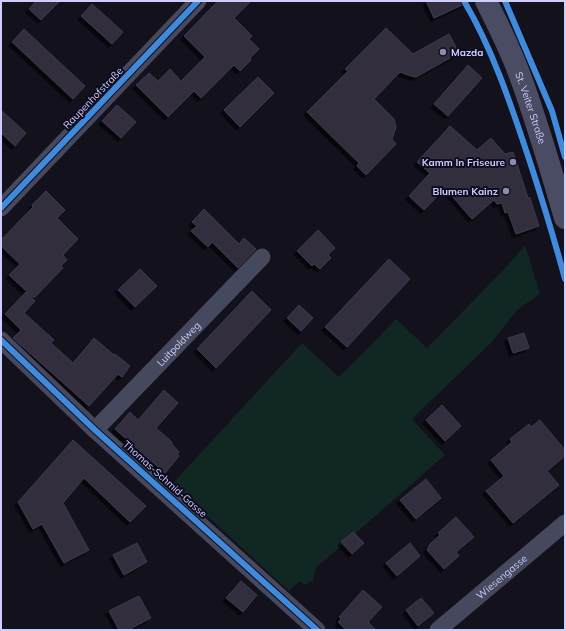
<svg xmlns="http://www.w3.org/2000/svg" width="566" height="631" viewBox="0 0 566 631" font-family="Mulish,sans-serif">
  <defs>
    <filter id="shadow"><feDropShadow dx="-3.5" dy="3.5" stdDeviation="0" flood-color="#0009"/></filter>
  </defs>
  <rect width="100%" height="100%" fill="#12111c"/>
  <path fill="#102724" d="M525 245 540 294 517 310 491 343 412 419 445 455 316 568 313 580 305 585 300 581 289 591 172 484 302 343 339 377 396 319 427 348 506 267Z"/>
  <path fill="#302f3e" stroke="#3c3b4f" filter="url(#shadow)" d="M36 1H60L41 20 29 9Z
    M218 1H251L234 18 252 36 249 39 259 49 250 58 251 60 240 71 234 65 201 98 194 91 168 117 136 85 149 73 158 81 170 69 181 81 205 57 184 36Z
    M426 1H471L434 18Z
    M92 4 123 32 112 44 81 16Z
    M386 28 413 54 449 34 459 53 416 77 411 76 400 72 374 99 394 119 396 127 392 139 396 144 366 175 357 166 359 163 307 112 348 71 345 69Z
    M24 29 85 86 73 99 12 42Z
    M468 65 482 78 448 116 434 104Z
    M258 77 274 93 240 127 224 110Z
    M117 105 136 122 121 138 102 121Z
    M1 110 26 133 15 146 1 133Z
    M450 126 477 150 491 138 505 154 513 152 528 198H530L539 226 516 234 508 212 505 213 502 203 497 204 494 200 472 219 445 188 424 210 409 196 430 173 417 162Z
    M46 191 65 210 57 218 78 239 63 255 67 260 61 266 63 268 34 298 9 275 20 264 1 246V240L33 207 32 205Z
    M204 209 239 244 244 238 256 249 238 268 212 242 208 247 191 231 197 226 192 222Z
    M318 230 335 248 328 255 331 258 320 269 314 264 312 266 297 251Z
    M389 259 410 279 347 347 325 327Z
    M140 269 157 286 135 307 118 290Z
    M252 291 271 310 216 368 197 349Z
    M26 292 35 301 24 313 54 340 51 343 73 363 94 338 114 355 115 354 130 366 122 377 118 374 89 406 13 338 21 330 5 314Z
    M299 305 313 318 301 331 287 318Z
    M524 333 529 348 513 353 508 338Z
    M164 390 178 403 156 428 172 442 171 443 179 452 177 454 179 456 165 473 115 429 130 412 138 420Z
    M442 405 461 426 445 441 426 420Z
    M540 420 565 450V456L547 471 559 485 513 523 486 491 504 476 491 460 512 442 510 439 529 424 531 427Z
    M73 440 146 506 130 522 84 478 63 503 89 550 64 563 42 524 33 529 18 502Z
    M426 479 441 498 416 519 400 500Z
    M456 517 474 537 456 552 459 556 444 569 427 550 430 544 440 535 438 533Z
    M353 532 364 543 352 554 341 542Z
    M137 543 147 562 124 575 113 555Z
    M410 543 420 556 397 576 386 563Z
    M241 581 257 595 243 612 226 598Z
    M363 590 382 607 368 622 376 630H346L338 622 341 619 339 617Z
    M139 596 151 618 128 630H119L109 611Z
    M421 598 434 613 418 626 406 610Z"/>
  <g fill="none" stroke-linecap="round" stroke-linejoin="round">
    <g stroke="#46485d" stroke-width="17">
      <path d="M1 208 198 1"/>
      <path d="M1 340 95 430 317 630"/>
      <path id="s1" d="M95 430 262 257"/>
      <path id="s2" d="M438 630 565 523"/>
    </g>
    <path stroke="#494c63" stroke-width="22" id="s3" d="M486 1C498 25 510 48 519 73 537 121 551 170 565 218"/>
    <g stroke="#0e0d20" stroke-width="8">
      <path id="cycleway" d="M464 1C493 50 511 105 529 159 542 199 554 238 565 279
        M505 1 552 111 565 157
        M1 208 198 1
        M1 340 95 430 317 630"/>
    </g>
    <use href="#cycleway" stroke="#408adc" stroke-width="6"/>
  </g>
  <g fill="#8c8caf" stroke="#0e0d20" stroke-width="1.5">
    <circle cx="443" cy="52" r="4"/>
    <circle cx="513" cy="162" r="4"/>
    <circle cx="506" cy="191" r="4"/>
  </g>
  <g text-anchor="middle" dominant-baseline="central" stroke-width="4" stroke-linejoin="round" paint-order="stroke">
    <g font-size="10" font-weight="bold" fill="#cdcefe" stroke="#0e0d20" text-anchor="end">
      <text x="451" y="52" text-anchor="start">Mazda</text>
      <text x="505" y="162">Kamm In Friseure</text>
      <text x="498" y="191">Blumen Kainz</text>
    </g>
    <g font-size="10" fill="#cdcefe" stroke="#0e0d20">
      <text transform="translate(93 98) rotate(-46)">Raupenhofstraße</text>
      <text stroke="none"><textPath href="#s3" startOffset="116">St. Veiter Straße</textPath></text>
      <text stroke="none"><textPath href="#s1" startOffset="120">Luitpoldweg</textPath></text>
      <text transform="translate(165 479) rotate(42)">Thomas-Schmid-Gasse</text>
      <text stroke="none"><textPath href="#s2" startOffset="83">Wiesengasse</textPath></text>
    </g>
  </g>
  <rect width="566" height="631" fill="none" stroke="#cdcefe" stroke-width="4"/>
</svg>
